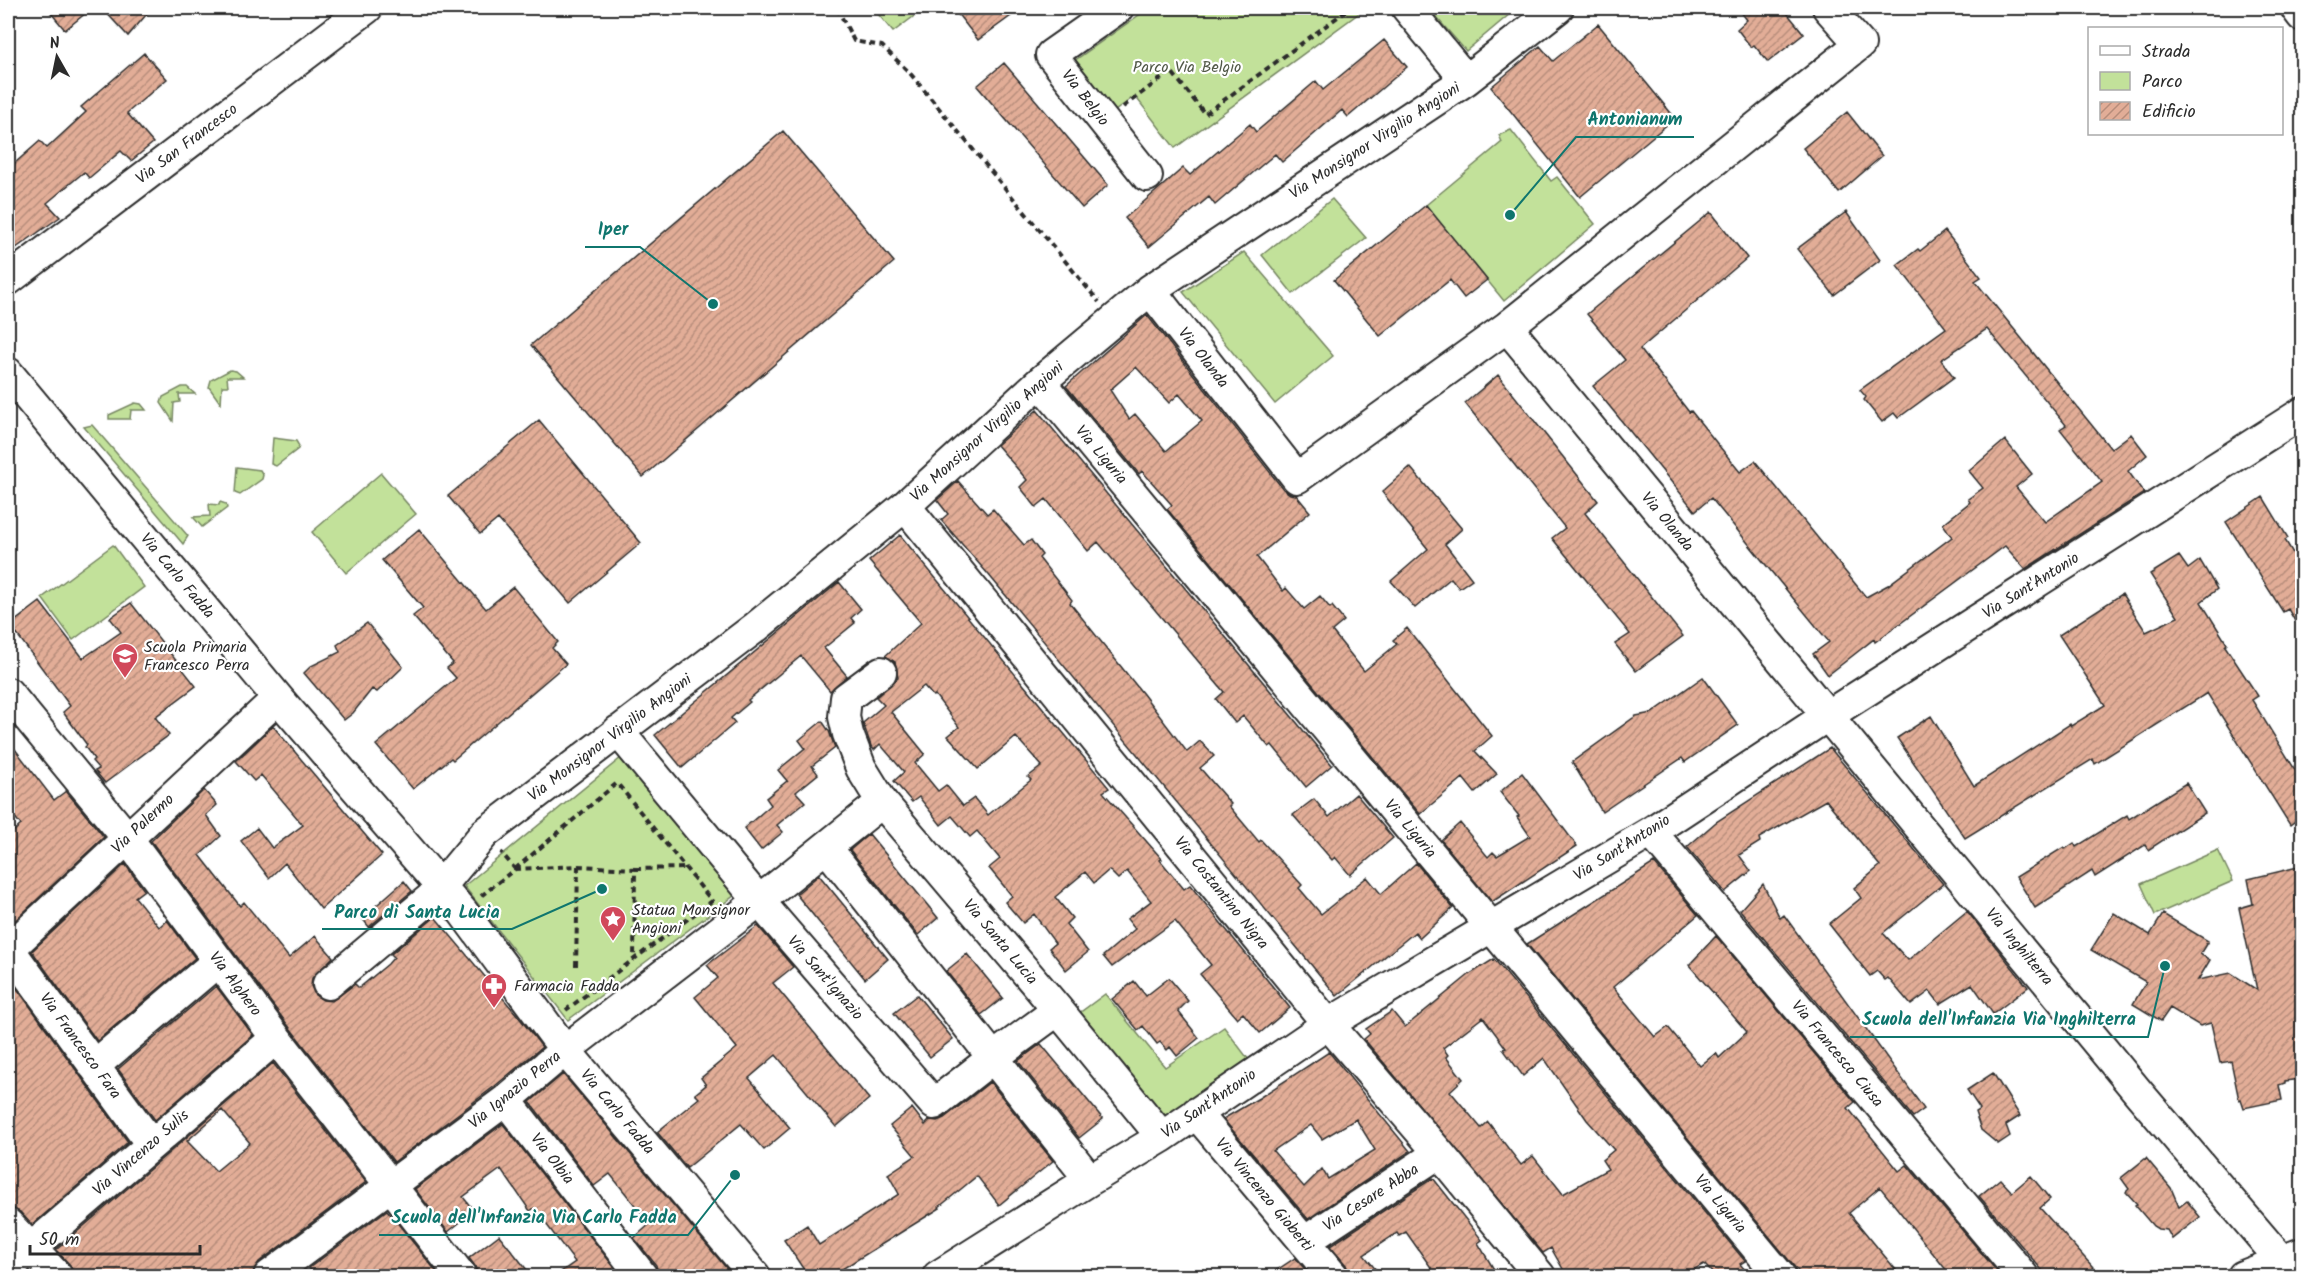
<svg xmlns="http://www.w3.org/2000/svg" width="2310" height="1284" viewBox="0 0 2310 1284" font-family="Kalam,sans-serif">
  <defs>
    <pattern id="building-hatch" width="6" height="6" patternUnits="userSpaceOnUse" patternTransform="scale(1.5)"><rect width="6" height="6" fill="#e2ad97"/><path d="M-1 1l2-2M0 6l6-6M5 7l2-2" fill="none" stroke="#b78d7b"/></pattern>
  </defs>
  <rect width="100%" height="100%" fill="#fff"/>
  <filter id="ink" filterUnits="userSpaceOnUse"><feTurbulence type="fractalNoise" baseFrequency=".0167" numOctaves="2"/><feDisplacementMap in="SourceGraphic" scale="12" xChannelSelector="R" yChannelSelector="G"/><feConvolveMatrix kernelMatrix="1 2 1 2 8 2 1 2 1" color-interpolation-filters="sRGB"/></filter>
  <g filter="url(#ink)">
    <path fill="#c2e19a" stroke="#768662" stroke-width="1.5" d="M873 8H925L893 32Z
      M1149 8H1366L1175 148 1135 96 1115 111 1074 61Z
      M1428 8H1517L1466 51Z
      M1511 130 1551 181 1557 177 1595 224 1504 301 1426 205 1502 142 1499 135Z
      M1332 199 1366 238 1293 294 1262 255Z
      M1244 252 1333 356 1275 404 1183 292Z
      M230 370 236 371 243 377H227L228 386H222L221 404 209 387 211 380Z
      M182 387H187L195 394H179L180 402 174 403 173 421 161 403 163 397Z
      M135 403 141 404 146 410H131L130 419H109V415Z
      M92 425 188 536 183 544 84 427Z
      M273 438 296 441 299 446 298 449 276 466 271 464Z
      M237 467 260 470 263 475 262 479 240 495 235 493Z
      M381 473 416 514 346 573 312 532Z
      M220 502 226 504 227 508 202 527 193 517 210 516 209 504 219 505Z
      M113 545 144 587 73 640 42 598Z
      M627 753 739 892 568 1020 464 886Z
      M2218 850 2233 881 2155 915 2141 884Z
      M1105 994 1165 1067 1224 1027 1249 1060 1163 1119 1078 1014Z"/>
    <path fill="url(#building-hatch)" stroke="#2b2b2b" stroke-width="1.5" fill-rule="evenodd" d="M47 8H92L65 30Z
      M102 8H152L128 36Z
      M953 8H1022L978 40Z
      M1738 8H1783L1804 34 1768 62 1754 45 1751 47 1737 29 1747 20Z
      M1598 24 1675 118 1580 197 1491 87 1540 46 1553 61Z
      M1384 40 1407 67 1348 117 1342 110 1282 162 1275 154 1215 205 1209 197 1149 247 1125 218 1183 168 1190 175 1250 124 1256 132 1316 81 1323 90Z
      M144 53 167 79 127 113 153 143 131 161 121 151 89 178 84 172 47 203 60 217 16 248 8 238V169L40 141 47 148 86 112 81 107Z
      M1004 63 1108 185 1082 208 977 86Z
      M1847 112 1882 156 1839 193 1803 148Z
      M783 131 894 262 643 477 531 345Z
      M1426 205 1487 280 1464 298 1450 280 1380 336 1334 280Z
      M1711 212 1747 258 1640 349 1689 412 1691 411 1740 472 1755 461 1866 597 1888 585 1952 537 1943 524 1970 502 1968 499 1983 488 1969 471 2005 440 2032 474 2016 487 2045 522 2102 482 2060 429 2066 425 1987 329 1941 360 1954 377 1898 418 1894 413 1882 422 1864 400 1866 397 1860 390 1946 328 1897 265 1918 249 1920 251 1945 231 1981 277 1975 281 2111 449 2131 434 2147 455 2128 471 2144 493 2025 569 2005 546 1875 642 1874 639 1828 675 1813 654 1829 642 1711 498 1695 511 1593 386 1625 360 1587 314Z
      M1846 212 1880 260 1834 295 1797 249Z
      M1147 315 1283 489 1290 494 1296 495 1310 512 1257 557 1283 591 1286 588 1304 609 1320 596 1330 608 1332 606 1344 621 1332 631 1364 671 1397 644 1393 640 1407 628 1492 736 1475 751 1497 774 1475 793 1463 778 1420 814 1167 509 1172 505 1142 471 1139 474 1066 386ZM1136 367 1169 403 1179 394 1202 421 1166 451 1135 414 1129 419 1110 390Z
      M1498 375 1598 501 1585 513 1683 636 1636 671 1615 644 1630 634 1552 538 1565 528 1465 403Z
      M1037 410 1332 765 1306 787 1272 745 1269 747 1243 716 1235 723 1216 699 1224 692 1098 542 1088 551 1046 499 1036 507 1020 487 1027 480 997 445Z
      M539 420 641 543 570 603 498 519 480 534 448 496Z
      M1410 467 1462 529 1445 544 1472 579 1459 588 1451 578 1415 608 1391 581 1428 549 1382 492Z
      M958 481 987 514 993 509 1024 545 1031 540 1042 555 1039 558 1072 600 1070 603 1143 694 1187 752 1200 741 1214 756 1200 768 1231 804 1229 806 1259 842 1261 840 1302 885 1299 888 1321 914 1367 877 1381 894 1416 863 1453 908 1420 938 1415 932 1337 996 988 574 941 520 948 514 937 500Z
      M2263 497 2288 538 2285 540 2302 568V633L2288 609 2283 612 2226 522Z
      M419 529 486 609 513 587 558 642 552 648 566 664 453 760 451 758 413 789 376 745 456 678 447 668 453 663 413 616 423 608 382 560Z
      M900 535 1109 788 1103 792 1162 859 1160 860 1184 889 1190 885 1290 1008 1260 1033 1243 1013 1237 1018 1200 974 1211 965 1175 921 1112 967 1103 956 1135 929 1127 919 1151 901 1127 871 1118 879 1109 870 1094 883 1085 872 1055 897 1072 918 1066 924 1088 952 1066 970 1049 948 1055 943 1034 914 1023 923 1005 902 1012 896 989 868 1000 859 977 831 970 837 952 816 941 825 919 797 912 802 894 781 904 772 880 744 874 750 871 746 863 723 884 705 876 697 898 678 895 662 885 656 921 623 869 561ZM924 686 933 696 935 695 959 727 948 736 978 769 1016 737 1042 766 1028 777 1031 780 988 815 974 798 963 806 946 785 938 791 915 763 925 754 891 712Z
      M2179 556 2188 569 2200 560 2217 589 2201 602 2227 644 2225 646 2258 696 2252 700 2302 781V816L2290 825 2207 693 2095 764 2093 759 1965 838 1897 738 1931 716 1974 786 2070 724 2071 726 2105 705 2059 635 2122 594 2146 632 2178 617 2150 574Z
      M839 582 861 609 851 618 855 623 824 648 847 676 830 691 801 656 748 700 750 702 731 718 735 723 682 768 655 735Z
      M40 602 83 658 121 632 110 618 131 603 196 686 155 717 169 735 105 783 95 771 99 769 92 761 94 759 85 747 87 745 63 712 70 706 10 625Z
      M367 623 403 667 377 692 372 689 353 713 344 720 304 673 311 666 340 652 337 645Z
      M1703 677 1738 725 1685 762 1682 758 1602 812 1572 762 1636 716 1652 713Z
      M822 721 829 731 835 748 812 766 818 774 796 792 805 802 777 825 783 832 761 850 744 828 771 805 766 798 787 781 788 782 778 770 805 748 799 740Z
      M273 726 382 855 321 909 285 863 269 878 241 841 257 828 272 848 303 825 261 775 254 781 236 761Z
      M8 740 54 800 66 791 104 837 8 927V836L21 825 8 809Z
      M1830 748 1943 884 1883 933 1908 960 1967 911 2028 987 1993 1014 1972 984 1940 1004 1930 991 1911 1005 1888 978 1885 980 1877 971 1870 976 1829 924 1861 898 1854 888 1880 866 1826 800 1759 838 1760 842 1739 855 1751 871 1725 892 1687 847 1716 822Z
      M1522 773 1577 846 1492 902 1441 840 1460 823 1488 857 1493 852 1497 856 1530 836 1517 817 1519 816 1500 792Z
      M2186 783 2205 813 2148 850 2145 845 2095 877 2092 871 2035 908 2016 877 2064 847 2065 849 2074 843 2076 847 2127 815 2129 819Z
      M204 790 217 805 206 815 221 836 200 855 240 906 244 902 289 958 315 936 333 957 312 978 311 986 315 995 323 1000 332 1001 355 984 359 988 388 964 394 957 391 954 435 917 518 1016 542 1047 495 1086 394 1162 290 1028 151 841Z
      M1356 794 1393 838 1350 875 1335 857 1332 860 1293 815 1314 799 1329 817Z
      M869 834 938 918 918 935 850 850Z
      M1654 863 1698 915 1613 987 1655 1037 1668 1027 1700 1066 1716 1053 1719 1058 1747 1032 1689 965 1716 936 1855 1102 1848 1108 1899 1171 1907 1165 2001 1276H1951L1880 1187 1849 1213 1901 1276H1802L1527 944Z
      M125 864 144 890 135 897 159 927 167 920 195 958 97 1041 32 951Z
      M2302 866V1079L2285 1081V1083L2279 1085 2282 1100 2244 1108 2241 1099 2239 1100 2231 1061 2220 1063 2211 1023 2200 1026 2170 1008 2161 1021 2133 1004 2146 982 2091 950 2114 913 2150 935 2163 914 2208 941 2200 954 2210 960 2198 980 2231 973 2257 990 2239 908 2253 904 2248 879Z
      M819 875 888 959 865 979 796 894Z
      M404 881 412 891 369 927 362 918Z
      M1763 884 1780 918 1784 915 1924 1109 1913 1117 1740 910Z
      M758 926 793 967 773 983 869 1099 836 1127 776 1055 749 1078 790 1128 764 1150 741 1124 687 1168 657 1132 699 1098 695 1094 706 1085 701 1078 737 1048 695 997 718 978 707 965Z
      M967 954 1003 998 981 1015 946 971Z
      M1494 959 1745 1261 1740 1264 1750 1276H1715L1704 1264 1682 1276H1567L1551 1248 1543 1253 1364 1039 1370 1034 1366 1029 1392 1011 1405 1027 1470 974ZM1483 1017 1506 1048 1503 1049 1523 1076 1544 1058 1587 1120 1614 1150 1602 1160 1608 1169 1563 1194 1533 1156 1521 1165 1488 1122 1481 1128 1450 1091 1463 1079 1446 1057 1448 1055 1443 1048Z
      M8 976 128 1142 32 1225 20 1212 8 1207Z
      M1169 978 1188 1001 1178 1011 1199 1038 1177 1056 1170 1047 1167 1050 1160 1042 1157 1044 1143 1026 1138 1030 1112 999 1134 981 1146 996Z
      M216 986 253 1035 155 1120 118 1069Z
      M917 995 953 1039 930 1057 894 1013Z
      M1041 1044 1103 1119 1079 1138 1018 1061Z
      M1329 1052 1410 1151 1308 1219 1223 1119 1259 1098ZM1356 1119 1375 1150 1328 1179 1322 1169 1304 1187 1273 1151 1311 1125 1322 1139Z
      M273 1063 366 1182 259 1262 253 1272 247 1276H74L70 1265 56 1250ZM222 1110 250 1143 216 1171 187 1141Z
      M1993 1073 2020 1116 2006 1125 2010 1136 1998 1144 1981 1130 1975 1112 1980 1109 1967 1090Z
      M563 1074 733 1276H659L656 1265 634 1238 650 1224 610 1174 594 1186 530 1102Z
      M990 1082 1053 1161 999 1205 977 1176 939 1207 940 1208 831 1276H808L784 1240 807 1225 819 1245 899 1194 888 1174 915 1156 890 1126 912 1108 925 1125 930 1120 937 1121 944 1118Z
      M503 1124 621 1276H555L575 1262 534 1208 530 1211 501 1169 463 1197 474 1211 448 1232 415 1189Z
      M2146 1158 2171 1188 2179 1207 2187 1201 2200 1217 2172 1239 2167 1230 2158 1229 2153 1226 2135 1205 2137 1204 2126 1192 2129 1189 2121 1178Z
      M2031 1176 2050 1199 2040 1208 2101 1276H2047L1979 1196 2000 1179 2012 1192Z
      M1433 1178 1482 1240 1478 1243 1498 1276H1437L1406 1232 1399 1236 1397 1233 1364 1255 1381 1276H1350L1346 1265 1330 1246Z
      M387 1210 440 1276H316L309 1268Z
      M499 1235 532 1276H501L496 1269 486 1276H478L475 1266 469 1258Z
      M1295 1258 1311 1276H1268Z"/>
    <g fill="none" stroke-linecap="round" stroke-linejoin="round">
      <g stroke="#2b2b2b" stroke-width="34">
        <path id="minor" d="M1118 8 1051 55 1147 176
          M1407 8 1466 80
          M2296 8 2302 16
          M8 280 367 8
          M1150 290 1297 478 1507 327 1860 44 1828 8
          M1507 327 2138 1092 2281 1260
          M8 373 278 698 462 911 565 1050 755 1276
          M1040 382 1780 1276
          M905 506 1322 1017 1439 1153 1540 1276
          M881 672 846 698 844 717 848 734 861 768 882 802 1058 1010 1162 1137
          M8 693 128 839 276 1038 461 1276
          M618 731 759 901 934 1104 994 1057 1058 1010
          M1651 832 2023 1276
          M826 847 1090 1180
          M9 949 151 1144
          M8 950 278 698
          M328 984 432 897 485 833 756 627 905 506 1040 382 1150 290 1466 80 1558 8
          M94 1066 218 961
          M506 1100 642 1276
          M1196 1113 1333 1276
          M8 1224 57 1276
          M1304 1242 1439 1153
          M8 1268 276 1038
          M269 1276 506 1100 565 1050 759 901 882 802
          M938 1276 1090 1180 1162 1137 1328 1024 1651 832 1827 716 2302 413
          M2243 1276 2302 1253"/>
      </g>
      <path stroke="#2b2b2b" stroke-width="4" stroke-dasharray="6 4.5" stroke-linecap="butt" d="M837 8 854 41 882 46 909 72 1099 302
        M1123 107 1171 71 1205 114 1350 8
        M515 869 617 783 712 901 566 1010
        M515 869 578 866 635 869 634 960
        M635 869 685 868
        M481 896 515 869 501 852
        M576 966 578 866"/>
      <use href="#minor" stroke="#fff" stroke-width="30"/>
    </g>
  </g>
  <defs>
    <g id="school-pin" transform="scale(1.35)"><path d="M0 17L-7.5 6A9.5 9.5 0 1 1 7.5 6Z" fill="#d1495b" stroke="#fff"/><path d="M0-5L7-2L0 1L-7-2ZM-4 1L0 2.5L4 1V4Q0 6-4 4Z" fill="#fff"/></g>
    <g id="sight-pin" transform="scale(1.35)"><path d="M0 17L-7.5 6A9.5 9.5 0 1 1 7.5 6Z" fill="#d1495b" stroke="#fff"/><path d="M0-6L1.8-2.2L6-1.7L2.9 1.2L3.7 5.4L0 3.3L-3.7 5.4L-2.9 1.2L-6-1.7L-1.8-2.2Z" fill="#fff"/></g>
    <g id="pharmacy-pin" transform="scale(1.35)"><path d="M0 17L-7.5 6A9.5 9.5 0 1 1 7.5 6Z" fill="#d1495b" stroke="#fff"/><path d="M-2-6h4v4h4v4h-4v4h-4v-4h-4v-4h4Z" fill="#fff"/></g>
  </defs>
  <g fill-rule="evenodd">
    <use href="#school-pin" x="125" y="656"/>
    <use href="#sight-pin" x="613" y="919"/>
    <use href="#pharmacy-pin" x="494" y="986"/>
  </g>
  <g text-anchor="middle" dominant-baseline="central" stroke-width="4.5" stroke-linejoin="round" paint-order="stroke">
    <g font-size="16" fill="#515847" stroke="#fff">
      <text x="1187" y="67">Parco Via Belgio</text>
    </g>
    <g font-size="16" fill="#2b2b2b" stroke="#fff">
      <text transform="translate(1085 98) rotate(52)">Via Belgio</text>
      <text transform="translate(1375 141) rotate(-33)">Via Monsignor Virgilio Angioni</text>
      <text transform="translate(187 144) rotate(-37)">Via San Francesco</text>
      <text transform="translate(1203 358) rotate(52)">Via Olanda</text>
      <text transform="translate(987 432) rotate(-42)">Via Monsignor Virgilio Angioni</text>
      <text transform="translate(1101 455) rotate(50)">Via Liguria</text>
      <text transform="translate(1667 522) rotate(50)">Via Olanda</text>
      <text transform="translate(177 576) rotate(50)">Via Carlo Fadda</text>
      <text transform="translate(2031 586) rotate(-32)">Via Sant'Antonio</text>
      <text transform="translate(610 738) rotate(-37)">Via Monsignor Virgilio Angioni</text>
      <text transform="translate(143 824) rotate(-43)">Via Palermo</text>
      <text transform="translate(1410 829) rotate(50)">Via Liguria</text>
      <text transform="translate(1622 848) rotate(-32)">Via Sant'Antonio</text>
      <text transform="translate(1221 893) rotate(51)">Via Costantino Nigra</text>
      <text transform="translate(1000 942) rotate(50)">Via Santa Lucia</text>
      <text transform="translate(2019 947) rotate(50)">Via Inghilterra</text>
      <text transform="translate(825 978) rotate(49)">Via Sant'Ignazio</text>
      <text transform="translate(235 984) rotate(53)">Via Alghero</text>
      <text transform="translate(80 1046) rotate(54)">Via Francesco Fara</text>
      <text transform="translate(1837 1054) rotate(50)">Via Francesco Ciusa</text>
      <text transform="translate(515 1090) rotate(-39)">Via Ignazio Perra</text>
      <text transform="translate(1209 1104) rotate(-34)">Via Sant'Antonio</text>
      <text transform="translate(617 1112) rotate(50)">Via Carlo Fadda</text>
      <text transform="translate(141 1153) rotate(-41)">Via Vincenzo Sulis</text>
      <text transform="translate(552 1159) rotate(52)">Via Olbia</text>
      <text transform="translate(1264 1195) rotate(50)">Via Vincenzo Gioberti</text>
      <text transform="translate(1371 1198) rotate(-33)">Via Cesare Abba</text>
      <text transform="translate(1720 1204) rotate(50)">Via Liguria</text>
    </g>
    <g font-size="16" fill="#2b2b2b" stroke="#fff" text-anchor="start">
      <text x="144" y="647">Scuola Primaria<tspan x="144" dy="18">Francesco Perra</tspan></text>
      <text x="632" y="910">Statua Monsignor<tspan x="632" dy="18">Angioni</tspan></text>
      <text x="514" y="986">Farmacia Fadda</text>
    </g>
  </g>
  <path fill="none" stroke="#0f766e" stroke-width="2" d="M1510 215L1576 137H1694M713 304L640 247H585M602 889L512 929H322M2165 966L2148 1037H1850M735 1175L688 1235H379"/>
  <g fill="#0f766e" stroke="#fff" stroke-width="2">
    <circle cx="1510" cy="215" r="6"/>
    <circle cx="713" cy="304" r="6"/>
    <circle cx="602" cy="889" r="6"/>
    <circle cx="2165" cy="966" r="6"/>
    <circle cx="735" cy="1175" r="6"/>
  </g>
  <g font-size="18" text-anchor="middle" font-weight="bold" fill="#0f766e" stroke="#fff" stroke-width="4.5" stroke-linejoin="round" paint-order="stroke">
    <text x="1635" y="125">Antonianum</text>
    <text x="613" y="235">Iper</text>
    <text x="417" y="918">Parco di Santa Lucia</text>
    <text x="1999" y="1025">Scuola dell'Infanzia Via Inghilterra</text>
    <text x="534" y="1223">Scuola dell'Infanzia Via Carlo Fadda</text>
  </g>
  <rect width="2310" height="1284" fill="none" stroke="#fff" stroke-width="30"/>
  <rect x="15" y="15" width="2280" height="1254" fill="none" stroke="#2b2b2b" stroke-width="2" filter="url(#ink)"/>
  <rect x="2088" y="27" width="195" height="108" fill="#ffffff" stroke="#aaaaaa" stroke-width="1.5"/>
  <rect x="2100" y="46" width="30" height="9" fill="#ffffff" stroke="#aaaaaa" stroke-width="1.5"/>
  <text x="2142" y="57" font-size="18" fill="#2b2b2b">Strada</text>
  <rect x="2100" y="72" width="30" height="18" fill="#c2e19a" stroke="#aaaaaa" stroke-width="1.5"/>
  <text x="2142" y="87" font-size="18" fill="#2b2b2b">Parco</text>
  <rect x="2100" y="102" width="30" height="18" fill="url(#building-hatch)" stroke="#aaaaaa" stroke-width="1.5"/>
  <text x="2142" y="117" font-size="18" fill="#2b2b2b">Edificio</text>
  <g transform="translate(57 57) rotate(351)" stroke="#ffffff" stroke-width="4.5" paint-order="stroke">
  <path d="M0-4.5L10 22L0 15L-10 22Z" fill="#2b2b2b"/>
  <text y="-9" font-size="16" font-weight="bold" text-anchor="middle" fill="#2b2b2b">N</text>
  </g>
  <path d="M30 1245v9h170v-9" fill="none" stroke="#2b2b2b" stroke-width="3"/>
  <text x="39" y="1245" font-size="18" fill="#2b2b2b" stroke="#ffffff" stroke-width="4.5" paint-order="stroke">50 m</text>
</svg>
